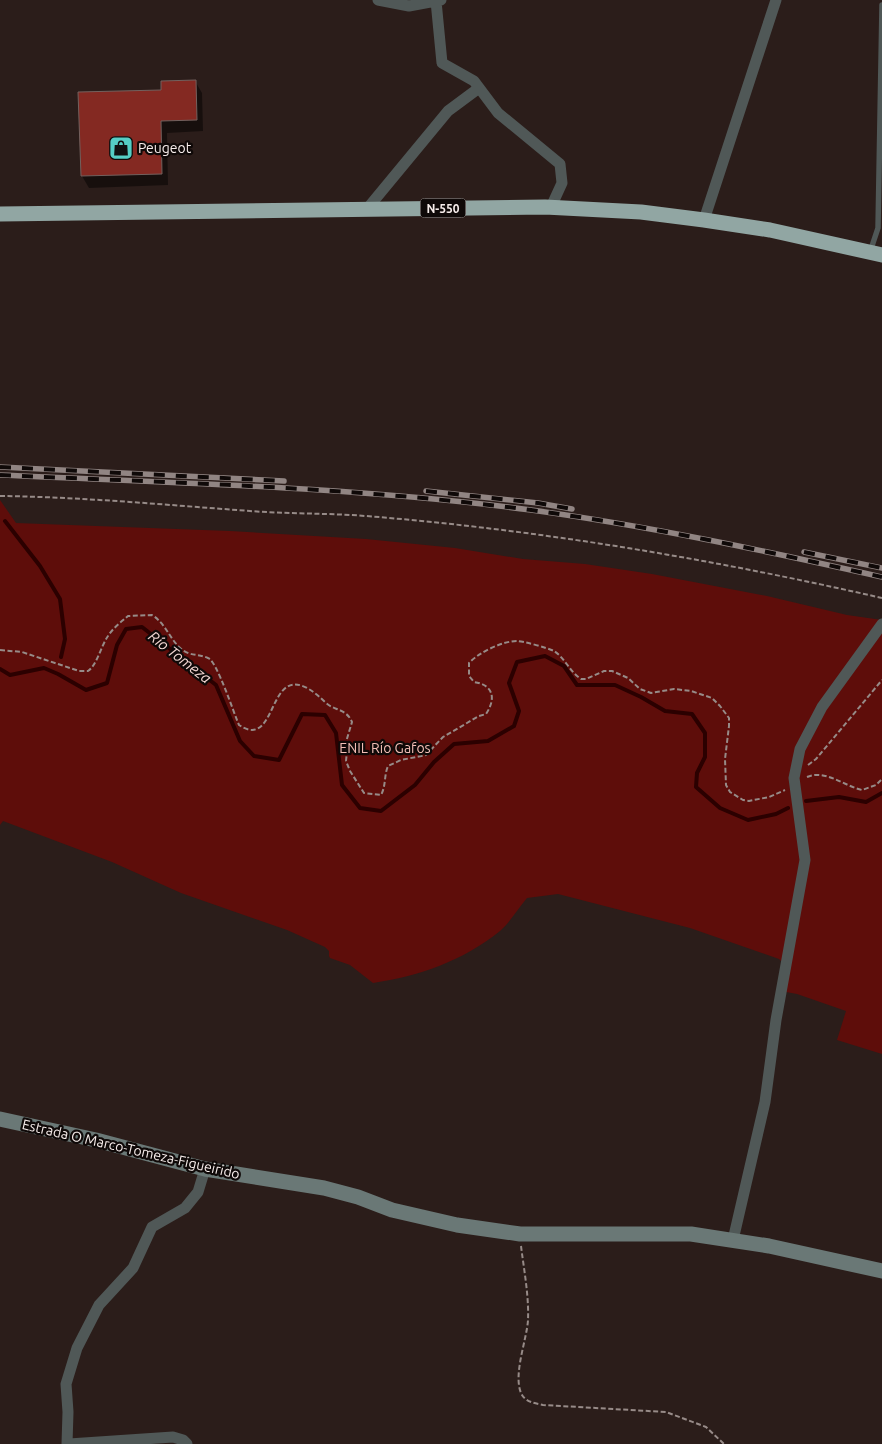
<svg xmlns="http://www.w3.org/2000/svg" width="882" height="1444" viewBox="0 0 882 1444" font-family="Ubuntu,sans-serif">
  <rect width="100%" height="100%" fill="#2b1d1a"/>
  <path fill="#5e0d0a" d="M0 500 16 523 230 531 366 539 455 548 523 559 585 564 652 574 767 596 847 615 882 620V1054L837 1040 846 1011 797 994 786 992V966L779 959 690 928 558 894 527 898C518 909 510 922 500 931 463 961 419 976 373 983L350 965 330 958 329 956V951L325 947 287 930 181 893 112 862 3 821 0 825Z"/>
  <path fill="#0007" d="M195 81 202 93 203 131 167 133 168 185 89 188 82 176 79 93 162 91Z"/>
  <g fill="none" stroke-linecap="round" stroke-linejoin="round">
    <path stroke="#2b0000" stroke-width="4" d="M5 521 40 566 60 599 65 639 61 657
      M0 669 10 675 44 668 58 674 86 690 107 683 117 645 126 629 142 627 216 685 240 741 254 756 279 760 302 714 325 715 336 733 342 785 360 808 381 811 415 785 434 762 454 744 488 741 514 726 519 711 509 683 517 662 545 656 564 666 577 685H615L641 697 665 711 692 714 705 733V757L697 773 696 787 720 808 748 820 776 814 788 808
      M806 801 839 797 866 802 882 793"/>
  </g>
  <path fill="#842922" stroke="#73615e" d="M196 80 197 120 161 121 162 174 81 176 78 92 161 90V81Z"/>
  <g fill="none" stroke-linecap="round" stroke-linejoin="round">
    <path stroke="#978b88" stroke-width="2" stroke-dasharray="5 2.5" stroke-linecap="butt" d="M0 496C83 497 167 505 250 511 288 514 327 513 366 516 540 530 712 559 882 598
      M0 650 22 652 79 671H88C97 665 101 646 108 636 113 628 121 622 128 616L152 615C165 623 169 637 179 647 189 657 197 653 208 658 217 661 234 714 239 725 282 754 264 643 325 702 334 711 346 708 352 722L346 742 347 751 346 761 350 771 364 793 381 795C386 786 384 775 388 766L401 760 426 755 443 737 479 716 486 714C496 699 494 685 474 682L469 676V663C478 653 502 641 517 641 523 641 548 648 554 651 565 658 570 672 581 679H586L604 671H612L628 678 640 689 651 693 674 689 691 691 712 698 720 706 729 718V726L725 759 726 785 730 792 743 800 749 801 769 797 785 790
      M808 765 816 759 882 680
      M807 777C825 769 844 786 862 790L876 785 882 779
      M521 1246C524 1270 529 1296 528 1320 527 1339 513 1374 521 1393 525 1402 534 1403 543 1405L666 1412 706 1427 724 1444"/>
    <path stroke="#505857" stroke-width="5.5" d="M870 252 878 228 882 5"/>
    <path stroke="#505857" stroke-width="11" d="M378 0 409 6 441 0
      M436 1 442 63 474 81 498 113 560 164 562 183 551 207
      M367 209 448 111 479 88
      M704 220 776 0
      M733 1240 765 1102 776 1020 805 860 794 778 800 749 822 707 882 624
      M67 1444 68 1412 66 1384 77 1348 99 1305 133 1268 152 1227 185 1208 198 1192 205 1169
      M69 1444 173 1437 183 1440 187 1444"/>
    <path stroke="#6a7876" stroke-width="15" d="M0 1119 96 1140 205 1169 324 1188 358 1197 392 1210 457 1225 520 1234H691L769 1246 882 1271"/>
    <path stroke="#91a6a3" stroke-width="15" d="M0 214 545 207 641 212 704 220 770 230 882 255"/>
    <g stroke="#918583" stroke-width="5.5">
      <path id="rail" d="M0 467 284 481
        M0 475C177 483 355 487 531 510 649 526 766 551 882 577
        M426 491 538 503 572 509
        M804 552 882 568"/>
    </g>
    <use href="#rail" stroke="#0f0908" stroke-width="4" stroke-dasharray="11" stroke-linecap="butt"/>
  </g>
  <defs>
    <g id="shop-square" transform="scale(1.25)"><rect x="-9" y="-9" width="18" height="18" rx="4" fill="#55cec5" stroke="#0f0908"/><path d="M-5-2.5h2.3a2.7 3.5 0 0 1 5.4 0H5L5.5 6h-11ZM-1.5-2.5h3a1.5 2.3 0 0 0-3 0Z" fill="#111"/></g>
  </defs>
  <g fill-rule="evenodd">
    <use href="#shop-square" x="121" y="148"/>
  </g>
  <g text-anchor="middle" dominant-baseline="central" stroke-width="4.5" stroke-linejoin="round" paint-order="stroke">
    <rect fill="#0f0908" stroke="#b1a9a7" stroke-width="1" x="420.5" y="198.5" width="45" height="19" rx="4"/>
    <g font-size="12" font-weight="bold" fill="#f7edeb">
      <text x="443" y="208">N-550</text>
    </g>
    <g font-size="14" fill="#f7edeb" stroke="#0f0908" text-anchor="start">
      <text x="138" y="148">Peugeot</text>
    </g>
    <g font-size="14" fill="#f2bdb5" stroke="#0f0908">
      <text x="385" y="748">ENIL Río Gafos</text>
    </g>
    <g font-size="14" fill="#f7edeb" stroke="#0f0908">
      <text transform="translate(131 1149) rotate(13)">Estrada O Marco-Tomeza-Figueirido</text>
    </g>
    <g font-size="15" font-style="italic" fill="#f3d7d3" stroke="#0f0908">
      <text transform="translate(180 657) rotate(38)">Río Tomeza</text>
    </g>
  </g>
</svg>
